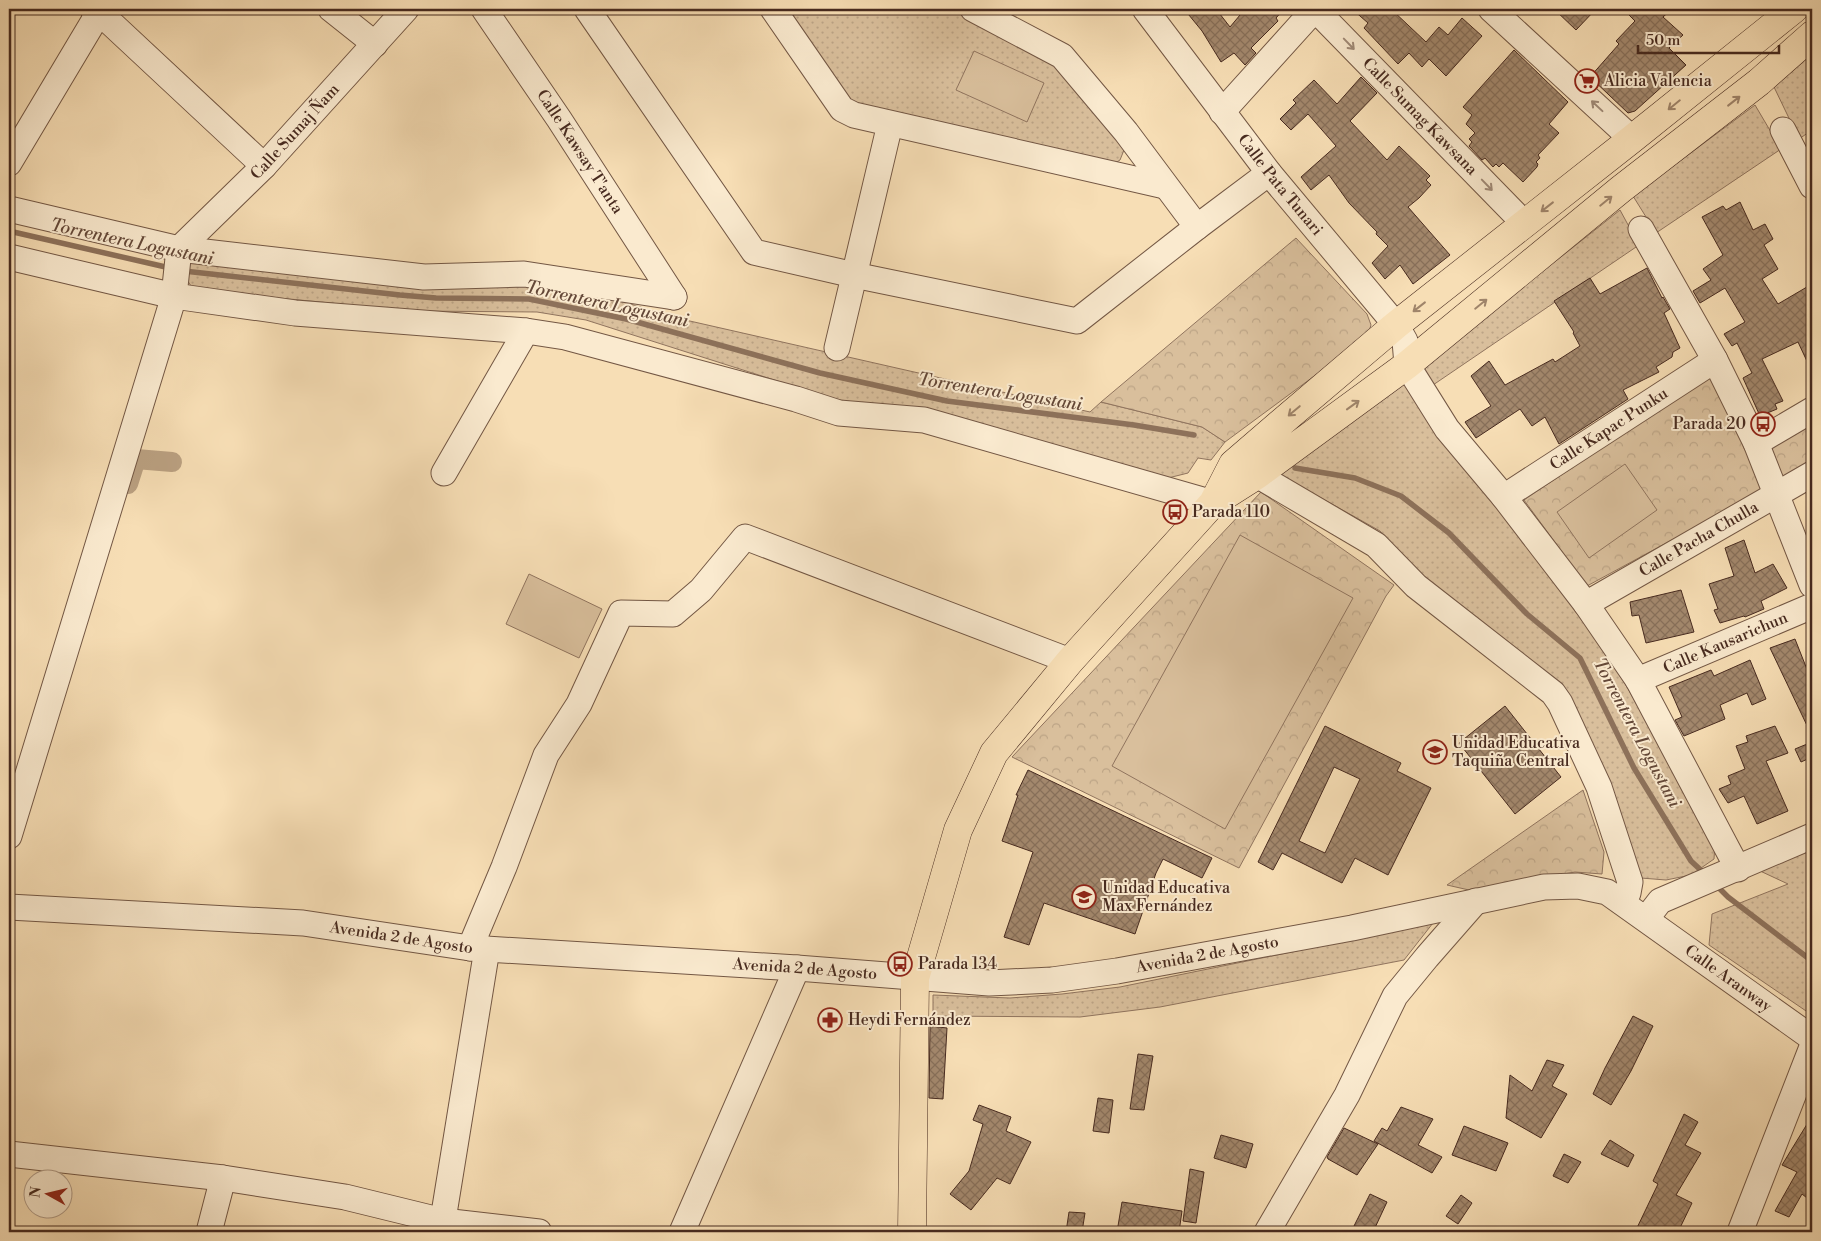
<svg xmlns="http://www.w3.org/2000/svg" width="1821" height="1241" viewBox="0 0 1821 1241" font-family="'Libre Bodoni',serif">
  <defs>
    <pattern id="grass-dots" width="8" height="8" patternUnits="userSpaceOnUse" patternTransform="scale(1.25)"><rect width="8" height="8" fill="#d9bf9c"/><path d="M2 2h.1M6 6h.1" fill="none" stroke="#bca486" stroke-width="1.8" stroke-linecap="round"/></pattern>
    <pattern id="park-crowns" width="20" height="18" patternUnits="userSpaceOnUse" patternTransform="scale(1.25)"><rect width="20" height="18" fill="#d9bf9c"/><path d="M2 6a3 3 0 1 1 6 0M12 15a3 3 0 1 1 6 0" fill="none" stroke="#bca486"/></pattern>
    <pattern id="building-cross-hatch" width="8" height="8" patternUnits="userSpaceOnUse" patternTransform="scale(1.25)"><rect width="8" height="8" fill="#a3886d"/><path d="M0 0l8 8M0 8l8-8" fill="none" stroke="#876f59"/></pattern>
  </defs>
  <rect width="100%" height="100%" fill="#f7deb5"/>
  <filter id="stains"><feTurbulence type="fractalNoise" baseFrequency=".004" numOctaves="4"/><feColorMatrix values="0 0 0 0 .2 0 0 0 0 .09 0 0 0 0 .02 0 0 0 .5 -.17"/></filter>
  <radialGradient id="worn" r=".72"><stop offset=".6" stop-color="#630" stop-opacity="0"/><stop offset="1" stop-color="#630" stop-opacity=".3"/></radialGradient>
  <path fill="url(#grass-dots)" stroke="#90745e" d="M783 9H957L1062 65 1124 150 1120 160 1112 165 855 109Z
    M1812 54V130L1799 139 1774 87Z
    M1755 105 1781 149 1656 233 1633 196Z
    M1620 210 1639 245 1433 385 1420 369Z
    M193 257 533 283 600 295 681 319 1090 412 1101 402 1202 427 1225 442 1211 460 1198 458 1188 473 1164 479 932 414 834 399 586 320 537 312 412 311 218 292 191 286 186 278 187 265Z
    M1403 382 1576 607 1627 687 1715 843 1714 859 1691 875 1666 880 1641 878 1562 686 1416 570 1380 531 1280 475Z
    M1812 847V1015L1709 945 1712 914 1788 884 1758 870Z
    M1433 923 1404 960 1160 1007 1080 1017 933 1016V995L1010 998 1062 994 1120 987Z"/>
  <path fill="url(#park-crowns)" stroke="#90745e" d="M1296 238 1367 314 1371 325 1367 337 1225 442 1202 427 1101 402Z
    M1711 374 1764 490 1587 586 1524 500Z
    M1812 421V464L1783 479 1770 444Z
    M1261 492 1394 585 1386 596 1239 868 1012 757Z
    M1583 790 1604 852 1602 874 1575 872 1469 890 1447 885Z"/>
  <path fill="#d9bf9c" stroke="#90745e" d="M974 51 1044 83 1027 122 956 90Z
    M1625 464 1657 510 1589 558 1557 512Z
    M1240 535 1353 598 1225 829 1112 766Z
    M529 574 602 609 579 658 506 624Z"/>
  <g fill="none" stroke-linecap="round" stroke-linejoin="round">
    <path stroke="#8d715a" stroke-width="5.5" d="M9 231 170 268
      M184 271 400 295 436 298 529 299 626 319 820 373 947 401 1134 425 1194 435
      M1295 468 1355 478 1401 496 1449 533 1527 614 1580 658 1634 768 1691 861 1705 874
      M1715 884 1728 897 1812 961"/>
    <path stroke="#bba182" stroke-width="20" d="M128 484 136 459 172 462"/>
  </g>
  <path fill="url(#building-cross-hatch)" stroke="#472a1f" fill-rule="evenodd" d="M1184 9H1216L1230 27 1245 9H1284L1276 18 1278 21 1251 48 1256 53 1245 65 1234 53 1221 62 1202 31Z
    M1352 9H1391L1426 42 1439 27 1448 35 1462 18 1482 36 1446 76 1429 59 1422 67 1409 53 1398 64 1364 28 1368 23Z
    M1554 9H1596L1576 30Z
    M1623 9H1672L1663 17 1683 35 1669 48 1686 65 1635 111 1628 113 1590 77 1619 44 1616 41 1635 21Z
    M1514 50 1568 102 1549 124 1559 133 1538 155 1540 158 1536 162 1538 164 1537 167 1523 182 1503 163 1499 167 1496 164 1493 167 1485 158 1482 160 1469 146 1472 142 1469 139 1475 133 1466 124 1472 115 1463 107Z
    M1361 77 1377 93 1350 121 1387 160 1399 146 1430 176 1426 180 1431 185 1419 198 1408 207 1450 255 1413 284 1400 265 1385 279 1372 263 1388 246 1376 234 1377 232 1349 203 1329 175 1311 190 1301 177 1336 146 1308 114 1291 130 1280 119 1296 103 1293 100 1314 80 1337 104Z
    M1740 202 1753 230 1765 224 1773 239 1764 245 1778 269 1762 279 1778 304 1812 284V372L1798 342 1762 359 1783 401 1775 404 1777 409 1760 416 1743 378 1752 373 1737 343 1732 346 1724 334 1745 322 1725 288 1700 303 1693 291 1711 280 1703 269 1723 255 1702 217 1723 206 1726 210Z
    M1647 268 1662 298 1663 297 1670 309 1664 313 1680 348 1673 352 1672 357 1656 367 1659 372 1623 390 1628 399 1559 444 1545 417 1532 426 1520 409 1476 438 1465 422 1491 406 1471 376 1489 361 1505 385 1553 359 1555 362 1580 346 1573 333 1574 332 1554 301 1590 278 1600 294Z
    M1744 540 1755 573 1773 564 1787 588 1761 601 1764 609 1745 617 1744 616 1720 623 1714 610 1718 609 1709 584 1734 576 1725 548Z
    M1681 590 1694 632 1646 643 1639 615 1632 616 1630 602Z
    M1795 639 1812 682V736L1770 648Z
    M1750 660 1766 699 1752 705 1747 693 1720 705 1725 719 1684 736 1675 720 1682 717 1669 687 1711 670 1714 676Z
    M1505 706 1561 777 1515 814 1459 743Z
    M1325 726 1401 763 1397 771 1431 788 1388 875 1355 858 1342 883 1282 853 1273 870 1258 862ZM1334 767 1360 779 1325 853 1299 841Z
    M1775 726 1788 753 1766 761 1788 811 1757 824 1744 796 1728 803 1719 789 1731 784 1728 776 1745 769 1736 746 1748 742 1746 736Z
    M1812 742V757L1801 762 1795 749Z
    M1028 770 1212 858 1202 878 1163 859 1156 873 1135 934 1044 903 1029 945 1004 937 1033 852 1002 841 1018 795H1016Z
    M1633 1016 1653 1026 1631 1071 1611 1105 1593 1094 1605 1068Z
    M930 1026 947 1028 943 1099 929 1098Z
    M1138 1054 1153 1056 1144 1110 1130 1109Z
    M1547 1060 1564 1065 1552 1086 1567 1094 1541 1138 1506 1118 1510 1075 1532 1091Z
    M1098 1098 1113 1100 1109 1133 1093 1131Z
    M979 1105 1011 1117 1006 1131 1031 1142 1010 1184 997 1178 971 1210 950 1194 969 1171 983 1124 973 1120Z
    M1401 1107 1433 1119 1418 1145 1442 1157 1432 1173 1374 1141 1382 1128 1387 1131Z
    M1684 1114 1698 1122 1685 1145 1701 1153 1676 1195 1692 1203 1678 1232H1635L1658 1184 1653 1181Z
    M1812 1116V1202L1802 1194 1789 1217 1775 1211 1797 1172 1782 1165Z
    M1464 1126 1508 1143 1496 1171 1452 1155Z
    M1344 1128 1378 1144 1357 1175 1328 1159 1327 1157Z
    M1221 1135 1253 1144 1246 1168 1214 1158Z
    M1610 1140 1634 1155 1628 1167 1601 1154Z
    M1564 1154 1581 1162 1568 1183 1553 1176Z
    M1190 1169 1204 1172 1196 1223 1183 1221Z
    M1370 1194 1387 1202 1373 1232H1351Z
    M1461 1195 1472 1203 1458 1224 1446 1216Z
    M1122 1202 1182 1211 1179 1232H1117Z
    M1069 1212 1085 1213 1082 1232H1066Z"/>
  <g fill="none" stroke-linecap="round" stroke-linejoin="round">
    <g stroke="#735744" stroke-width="27">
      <g id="minor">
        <path d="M93 9 99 12 264 166"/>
        <path d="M331 9 375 44"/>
        <path id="s1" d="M484 9 559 119 674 297"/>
        <path d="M587 9 754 252 854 275 1077 321 1197 227 1269 173"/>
        <path d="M773 9 842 109 854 115 1165 186"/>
        <path d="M973 9 1062 56 1126 132 1197 227"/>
        <path id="s2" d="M1145 9 1269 173 1396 325 1405 341 1407 365 1447 429 1504 497 1586 604 1638 680 1738 869"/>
        <path d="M1491 9 1632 139"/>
        <path id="s3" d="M1222 112 1315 9 1525 224"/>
        <path d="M1783 130 1812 186"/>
        <path d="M9 163 101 9"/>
        <path d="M9 209 179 249 424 277 524 274 674 297"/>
        <path d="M1641 229 1715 360 1756 443 1812 585"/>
        <path id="s4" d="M179 249 264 166 406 9"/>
        <path d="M9 257 174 296 295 313 526 331 565 337 796 399 839 413 924 420 1213 503"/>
        <path d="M837 348 890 124"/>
        <path d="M1756 443 1812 410"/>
        <path d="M1239 467 1257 475 1376 545 1416 586 1553 693 1560 703 1599 787 1630 882 1628 893 1622 902"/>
        <path d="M444 473 526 331"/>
        <path id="s5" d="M1504 497 1715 360"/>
        <path id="s6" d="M1586 604 1812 474"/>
        <path id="s7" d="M1638 680 1812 606"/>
        <path d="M9 836 174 296 179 249"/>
        <path id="s8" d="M9 907 303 923 470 948 797 968 989 983 1052 980 1117 971 1352 928 1544 887 1578 886 1607 892 1812 1038"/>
        <path d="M1646 919 1660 901 1812 836"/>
        <path d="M470 948 504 867 546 755 579 704 621 613 673 614 701 590 745 537 1070 661"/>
        <path d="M9 1154 223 1178 345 1197 443 1221 539 1232"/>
        <path d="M209 1232 223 1178"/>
        <path d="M441 1232 487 949"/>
        <path d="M682 1232 797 968"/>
        <path d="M1267 1232 1347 1095 1395 996 1427 957 1476 901"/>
        <path d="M1740 1232 1812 1047"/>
      </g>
    </g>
    <g stroke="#472a1f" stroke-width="29">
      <path id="major" d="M1213 503 1233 464 1290 415 1396 325 1632 139 1794 9
        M912 1232 915 978 958 830 994 753 1070 661 1213 503 1257 475 1407 365 1621 189 1759 82 1812 35"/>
    </g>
    <use href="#minor" stroke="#faeacf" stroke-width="25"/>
    <use href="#major" stroke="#f7deb5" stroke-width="28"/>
  </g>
  <defs><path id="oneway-shaft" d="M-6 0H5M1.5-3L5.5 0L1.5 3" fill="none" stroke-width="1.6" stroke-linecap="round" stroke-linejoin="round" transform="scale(1.25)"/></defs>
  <g stroke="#a08a77">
    <use href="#oneway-shaft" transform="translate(1349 44) rotate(46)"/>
    <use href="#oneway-shaft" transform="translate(1597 106) rotate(-137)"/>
    <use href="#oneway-shaft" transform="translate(1487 185) rotate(46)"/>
  </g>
  <g stroke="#9f846a">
    <use href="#oneway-shaft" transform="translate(1734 101) rotate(-38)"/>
    <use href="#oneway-shaft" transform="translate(1674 105) rotate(141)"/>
    <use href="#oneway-shaft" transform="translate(1606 201) rotate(-39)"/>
    <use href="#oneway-shaft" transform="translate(1547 207) rotate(142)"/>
    <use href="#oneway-shaft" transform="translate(1481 304) rotate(-39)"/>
    <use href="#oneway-shaft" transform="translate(1419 307) rotate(142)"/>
    <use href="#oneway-shaft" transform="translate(1353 405) rotate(-36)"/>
    <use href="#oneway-shaft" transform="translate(1294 411) rotate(140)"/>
  </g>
  <defs>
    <g id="supermarket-ring" transform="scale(1.25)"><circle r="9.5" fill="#faeacf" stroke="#8f2418" stroke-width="1.5"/><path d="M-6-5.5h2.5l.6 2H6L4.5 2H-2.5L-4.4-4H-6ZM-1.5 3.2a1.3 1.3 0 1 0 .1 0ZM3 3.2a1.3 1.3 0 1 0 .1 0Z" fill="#8f2418"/></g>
    <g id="bus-ring" transform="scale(1.25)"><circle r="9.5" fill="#faeacf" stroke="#8f2418" stroke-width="1.5"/><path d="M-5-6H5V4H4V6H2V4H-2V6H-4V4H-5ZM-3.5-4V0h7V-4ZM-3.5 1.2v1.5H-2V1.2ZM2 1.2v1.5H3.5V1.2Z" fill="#8f2418"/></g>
    <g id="school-ring" transform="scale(1.25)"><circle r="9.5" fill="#faeacf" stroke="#8f2418" stroke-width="1.5"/><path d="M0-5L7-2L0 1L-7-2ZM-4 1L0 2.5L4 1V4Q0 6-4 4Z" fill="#8f2418"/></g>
    <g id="pharmacy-ring" transform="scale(1.25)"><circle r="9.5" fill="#faeacf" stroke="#8f2418" stroke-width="1.5"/><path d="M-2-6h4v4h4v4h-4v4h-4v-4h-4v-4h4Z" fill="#8f2418"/></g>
  </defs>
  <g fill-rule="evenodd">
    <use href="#supermarket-ring" x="1587" y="81"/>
    <use href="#bus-ring" x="1763" y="424"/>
    <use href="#bus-ring" x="1175" y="512"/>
    <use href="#school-ring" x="1435" y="752"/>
    <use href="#school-ring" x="1084" y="897"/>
    <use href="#bus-ring" x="900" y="964"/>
    <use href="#pharmacy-ring" x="830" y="1020"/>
  </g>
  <g text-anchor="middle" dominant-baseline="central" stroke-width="4" stroke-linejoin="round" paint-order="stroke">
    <g font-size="16" fill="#472a1f" stroke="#faeacf" text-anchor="start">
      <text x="1604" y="81">Alicia Valencia</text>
      <text x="1746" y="424" text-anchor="end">Parada 20</text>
      <text x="1192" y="512">Parada 110</text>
      <text x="1452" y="743">Unidad Educativa<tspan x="1452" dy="18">Taquiña Central</tspan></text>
      <text x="1102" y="888">Unidad Educativa<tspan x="1102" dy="18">Max Fernández</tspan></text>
      <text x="918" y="964">Parada 134</text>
      <text x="848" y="1020">Heydi Fernández</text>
    </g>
    <g font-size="16" fill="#472a1f" stroke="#faeacf">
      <text stroke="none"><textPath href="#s3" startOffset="289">Calle Sumag Kawsana</textPath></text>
      <text stroke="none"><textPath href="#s4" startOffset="165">Calle Sumaj Ñam</textPath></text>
      <text stroke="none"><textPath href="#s1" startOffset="172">Calle Kawsay T'anta</textPath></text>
      <text stroke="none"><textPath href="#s2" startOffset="222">Calle Pata Tunari</textPath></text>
      <text stroke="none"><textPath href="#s5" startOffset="125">Calle Kapac Punku</textPath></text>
      <text stroke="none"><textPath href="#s6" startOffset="130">Calle Pacha Chulla</textPath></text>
      <text stroke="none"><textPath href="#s7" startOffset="95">Calle Kausarichun</textPath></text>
      <text stroke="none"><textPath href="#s8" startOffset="394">Avenida 2 de Agosto</textPath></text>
      <text stroke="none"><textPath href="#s8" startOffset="1204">Avenida 2 de Agosto</textPath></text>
      <text stroke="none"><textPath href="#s8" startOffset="799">Avenida 2 de Agosto</textPath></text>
      <text stroke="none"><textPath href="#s8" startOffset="1760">Calle Aranway</textPath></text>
    </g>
    <g font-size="18" font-style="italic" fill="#644838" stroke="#faeacf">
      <text transform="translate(132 242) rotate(12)">Torrentera Logustani</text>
      <text transform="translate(607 304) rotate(12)">Torrentera Logustani</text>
      <text transform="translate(1000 392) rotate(9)">Torrentera Logustani</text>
      <text transform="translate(1637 733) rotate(62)">Torrentera Logustani</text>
    </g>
  </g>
  <rect width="1821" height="1241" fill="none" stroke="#f7deb5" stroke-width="30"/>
  <rect x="10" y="10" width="1801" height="1221" fill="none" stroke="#472a1f" stroke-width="2.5"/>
  <rect x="15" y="15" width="1791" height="1211" fill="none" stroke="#472a1f"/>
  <g transform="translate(48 1194) rotate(278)"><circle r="24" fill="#faeacf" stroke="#b29d89"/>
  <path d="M0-4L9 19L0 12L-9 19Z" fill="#8f2418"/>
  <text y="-8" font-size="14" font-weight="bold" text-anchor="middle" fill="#472a1f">N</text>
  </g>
  <path d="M1638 45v8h141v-8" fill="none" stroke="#472a1f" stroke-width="2.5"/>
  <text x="1646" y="45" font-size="15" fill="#472a1f" stroke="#faeacf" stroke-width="4" paint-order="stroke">50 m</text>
  <rect width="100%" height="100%" filter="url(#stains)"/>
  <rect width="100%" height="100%" fill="url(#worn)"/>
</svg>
